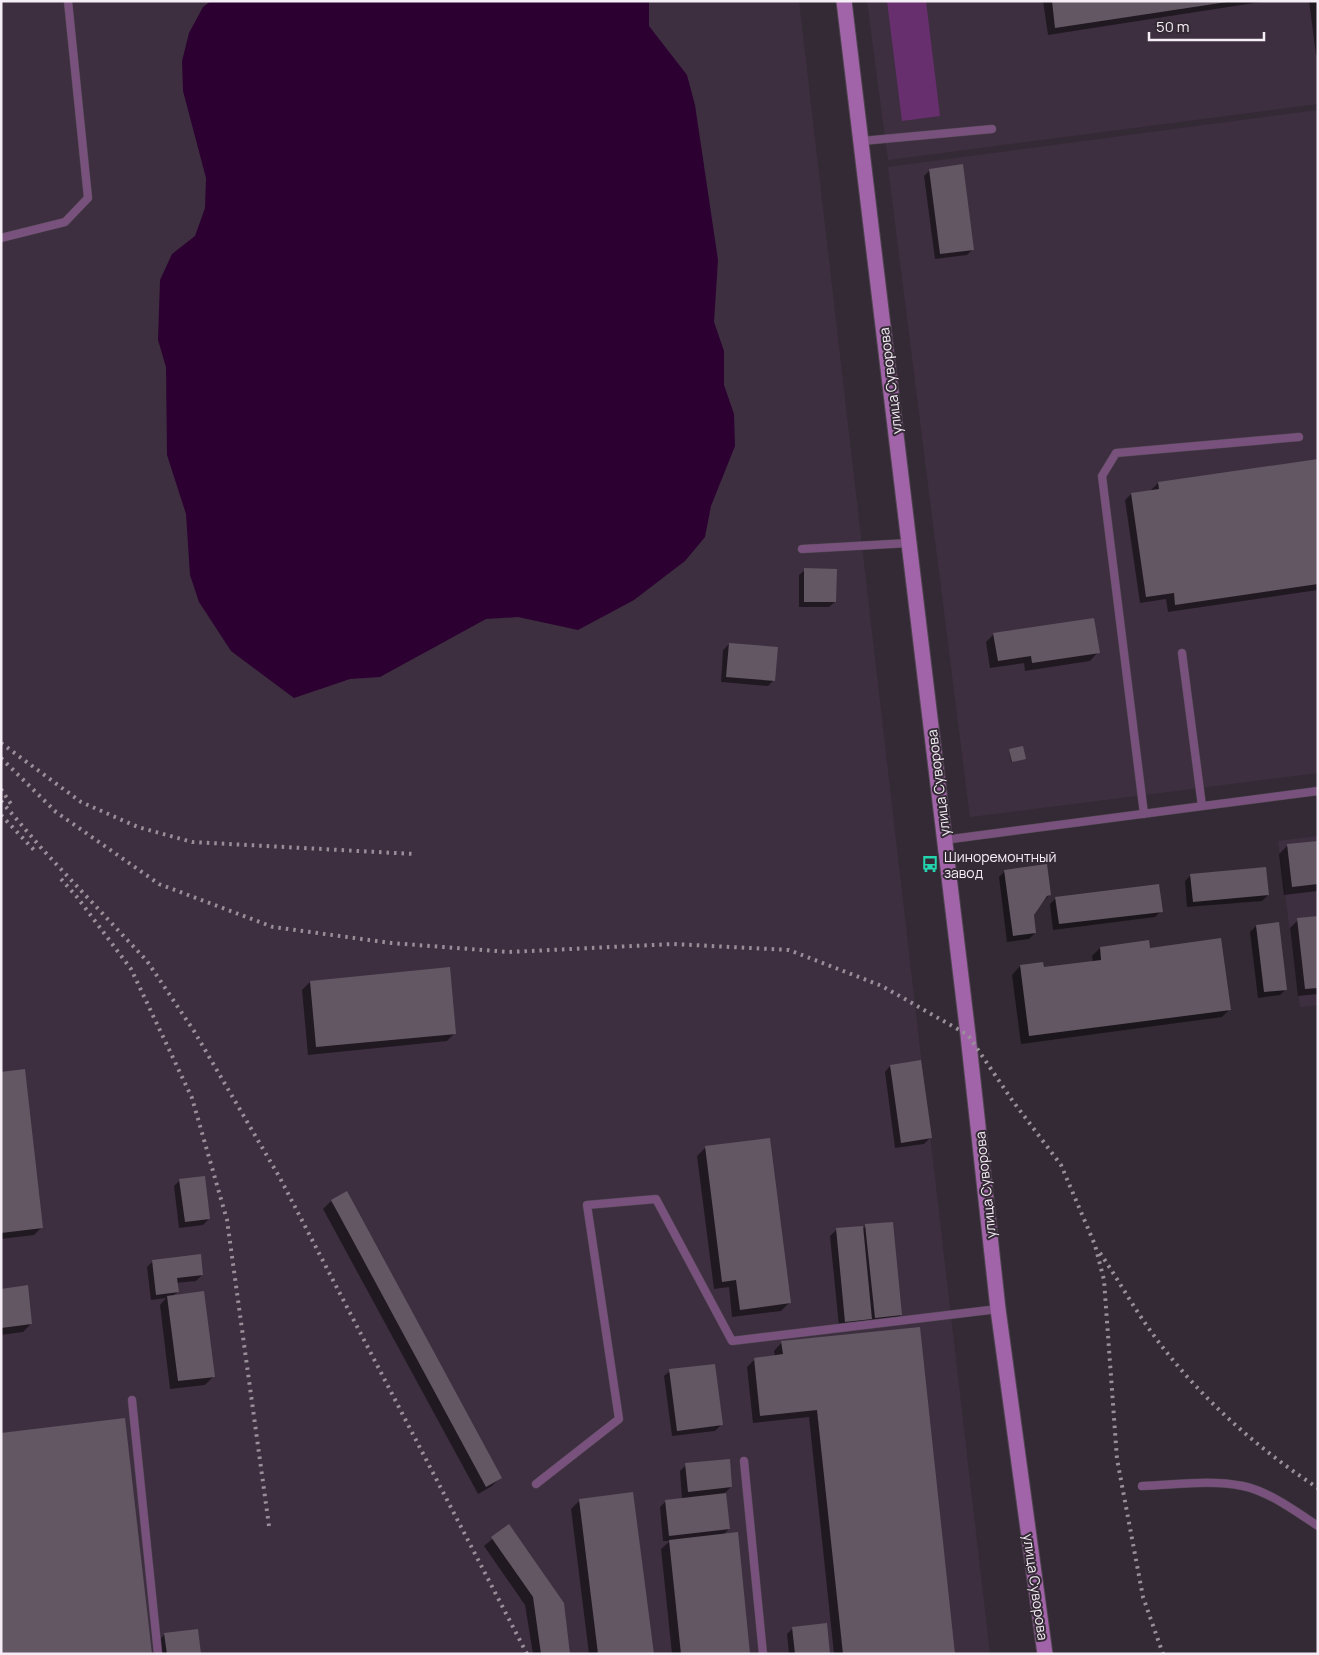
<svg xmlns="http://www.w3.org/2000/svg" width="1319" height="1655" viewBox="0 0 1319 1655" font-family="Manrope,sans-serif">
  <rect width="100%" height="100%" fill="#342a35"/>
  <path fill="#3e2f40" d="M1 1H799L990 1654H1Z
    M867 1H1318V104L888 160Z
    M1318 110V773L970 817 888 167Z
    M1318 836V1005L1300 1007 1278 841Z"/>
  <path fill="#682f6f" d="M887 1H926L940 116 902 121Z"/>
  <path fill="#2c0131" d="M211 1H649V26L687 75 695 105 718 260 714 322 724 351V385L734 414 735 446 711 506 705 537 685 561 634 600 578 630 518 617 486 619 380 677 350 679 294 698 231 651 199 602 190 575 186 514 167 455 166 367 158 340 160 280 172 254 195 236 205 208 206 178 183 91 182 61 189 33 203 7Z"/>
  <path fill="#0007" d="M1043 1H1267L1048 35Z
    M1309 1H1318V54L1316 55Z
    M930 170 973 249 967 255 935 259 924 176Z
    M1318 460V590L1168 612 1166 599 1140 603 1125 500 1131 494 1150 491 1158 483Z
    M805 570 835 602 829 607H799V575Z
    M994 634 1098 652 1090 661 1025 671 1024 663 990 668 986 642Z
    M729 644 774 680 768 686 721 682 723 650Z
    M1010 751 1025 758 1011 762Z
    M1318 842V891L1284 895 1279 854 1287 846Z
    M1005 871 1050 894 1032 914 1035 933 1029 939 1007 942 999 877Z
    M1191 875 1268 895 1262 901 1187 907 1185 881Z
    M1056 898 1161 911 1155 917 1053 930 1050 904Z
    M1318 917V994L1298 996 1290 928 1298 920Z
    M1256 926 1286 989 1280 995 1258 998 1250 932Z
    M1100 948 1149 949 1230 1009 1222 1017 1021 1044 1012 975 1020 966 1043 969 1093 962 1092 956Z
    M310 982 455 1033 447 1041 308 1055 302 990Z
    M890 1066 930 1138 924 1144 895 1148 885 1072Z
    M1 1073 42 1227 34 1235 1 1239Z
    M705 1148 789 1303 781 1311 732 1317 729 1287 714 1289 697 1156Z
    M180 1180 209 1219 203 1225 179 1228 174 1186Z
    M331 1201 500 1478 492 1486 478 1494 323 1209Z
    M866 1226 901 1315 895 1321 839 1327 830 1236 836 1230H862Z
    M153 1261 202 1275 196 1281 176 1283 177 1292 173 1296 213 1377 205 1385 170 1389 160 1305 166 1298 151 1300 147 1267Z
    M1 1290 31 1324 23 1332 1 1335Z
    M782 1342 953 1654H834L809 1417 753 1423 747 1367 755 1359 775 1357 774 1351Z
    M670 1371 721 1425 715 1431 672 1436 664 1376Z
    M686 1465 731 1487 725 1493 729 1529 723 1535 749 1654H672L661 1549 670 1541H663L660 1507 666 1501 682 1499 680 1471Z
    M579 1501 652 1654H589L571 1509Z
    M509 1525 569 1654H533L525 1605 484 1546Z
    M793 1628 829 1654H789L787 1634Z
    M165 1634 200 1654H161L159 1640Z"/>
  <path fill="#635764" d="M1052 1H1227V2L1055 28Z
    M963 164 974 250 940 254 929 169Z
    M1318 459V584L1175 605 1174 593 1146 597 1131 493 1159 489 1158 482Z
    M804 568 837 569 836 602H804Z
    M1094 618 1100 653 1032 663 1031 656 998 661 993 633Z
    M729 643 778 647 775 681 726 677Z
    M1023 746 1026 759 1012 762 1009 749Z
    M1318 841V884L1292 887 1287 844Z
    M1047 864 1051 895 1047 896 1034 915 1036 933 1013 936 1004 870Z
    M1266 867 1269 895 1193 902 1190 874Z
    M1159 884 1163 912 1059 924 1055 897Z
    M1318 916V988L1305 989 1297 918Z
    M1279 922 1287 990 1264 992 1256 925Z
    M1221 938 1231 1010 1029 1036 1020 965 1043 962 1044 967 1101 960 1100 947 1149 940 1150 948Z
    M450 967 456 1034 316 1047 310 981Z
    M921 1060 932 1138 901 1143 890 1065Z
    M25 1069 43 1228 1 1233V1072Z
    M770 1138 791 1303 740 1310 736 1280 722 1282 705 1146Z
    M205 1176 210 1219 185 1222 179 1179Z
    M347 1191 502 1478 486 1487 331 1200Z
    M893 1222 902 1315 875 1318 865 1224Z
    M863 1226 872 1319 845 1322 836 1228Z
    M201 1254 203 1275 177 1278 179 1292 156 1295 152 1260Z
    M28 1285 32 1324 1 1328V1289Z
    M204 1291 215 1377 178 1381 167 1296Z
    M920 1327 955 1654H843L817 1410 760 1416 754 1358 783 1354 781 1341Z
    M715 1364 723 1425 677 1431 669 1369Z
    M125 1418 152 1654H1V1433Z
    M730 1459 732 1487 688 1492 685 1463Z
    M633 1492 654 1654H598L579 1499Z
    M726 1493 730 1529 669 1536 665 1500Z
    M509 1524 564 1603 570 1654H541L533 1597 491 1537Z
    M738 1532 750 1654H681L669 1540Z
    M827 1623 830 1654H795L792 1627Z
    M198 1629 201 1654H167L164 1633Z"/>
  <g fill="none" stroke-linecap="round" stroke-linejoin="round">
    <g stroke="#4f4550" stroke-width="9">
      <path id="service" d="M862 141 992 129
        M1 238 65 222 88 198 68 1
        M802 549 909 543
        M1182 653 1202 806
        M1144 814 1102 476 1116 453 1299 437
        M944 840 1318 791
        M132 1400 158 1654
        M744 1461 763 1654
        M536 1484 619 1419 587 1205 656 1199 732 1341 998 1309
        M1142 1486C1174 1485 1210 1479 1243 1486 1270 1492 1295 1511 1318 1526"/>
    </g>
    <g stroke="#4f4550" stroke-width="17">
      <path id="secondary" d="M844 1 968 1035 998 1309 1045 1654"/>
    </g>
    <use href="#service" stroke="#78527d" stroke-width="8"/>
    <use href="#secondary" stroke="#a264a9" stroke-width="15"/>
    <path stroke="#988f99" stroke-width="4" stroke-dasharray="2.5 5" stroke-linecap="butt" d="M1 743 81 802 138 827 192 842 414 854
      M1 758 56 812 159 884 273 927 391 943 509 952 673 944 789 950 882 986 968 1035 1012 1100 1061 1165 1095 1245 1104 1280 1117 1459 1143 1597 1163 1654
      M1 789 13 807
      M1 801 43 850 147 961 194 1031 280 1178 527 1654
      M1 815 34 850
      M61 879 77 897 131 969 192 1098 227 1220 269 1526
      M1100 1253C1118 1279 1133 1307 1152 1333 1196 1394 1255 1447 1318 1488"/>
  </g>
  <defs>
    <g id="bus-bare" transform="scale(1.35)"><path d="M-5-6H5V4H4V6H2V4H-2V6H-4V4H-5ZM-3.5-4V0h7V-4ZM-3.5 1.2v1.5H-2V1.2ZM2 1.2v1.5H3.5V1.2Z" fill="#23d5af" stroke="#342a35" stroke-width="2.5" paint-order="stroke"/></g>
  </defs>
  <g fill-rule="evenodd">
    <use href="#bus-bare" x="930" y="864"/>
  </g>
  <g text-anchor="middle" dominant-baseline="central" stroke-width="4" stroke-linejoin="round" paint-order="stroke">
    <g font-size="14" fill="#f5eef6" stroke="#342a35">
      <text transform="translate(890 381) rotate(-97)">улица Суворова</text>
      <text transform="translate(938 783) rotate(-97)">улица Суворова</text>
      <text transform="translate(985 1185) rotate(-96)">улица Суворова</text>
      <text transform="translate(1036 1587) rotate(82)">улица Суворова</text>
    </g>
    <g font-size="14" fill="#f5eef6" stroke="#342a35" text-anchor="start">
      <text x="944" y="856">Шиноремонтный<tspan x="944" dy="16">завод</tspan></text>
    </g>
  </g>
  <rect width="1319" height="1655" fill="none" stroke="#f5eef6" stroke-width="5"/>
  <path d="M1149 32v8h115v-8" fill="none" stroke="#f5eef6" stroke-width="2.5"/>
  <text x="1156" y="32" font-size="15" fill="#f5eef6" stroke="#342a35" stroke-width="4" paint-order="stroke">50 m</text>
</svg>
